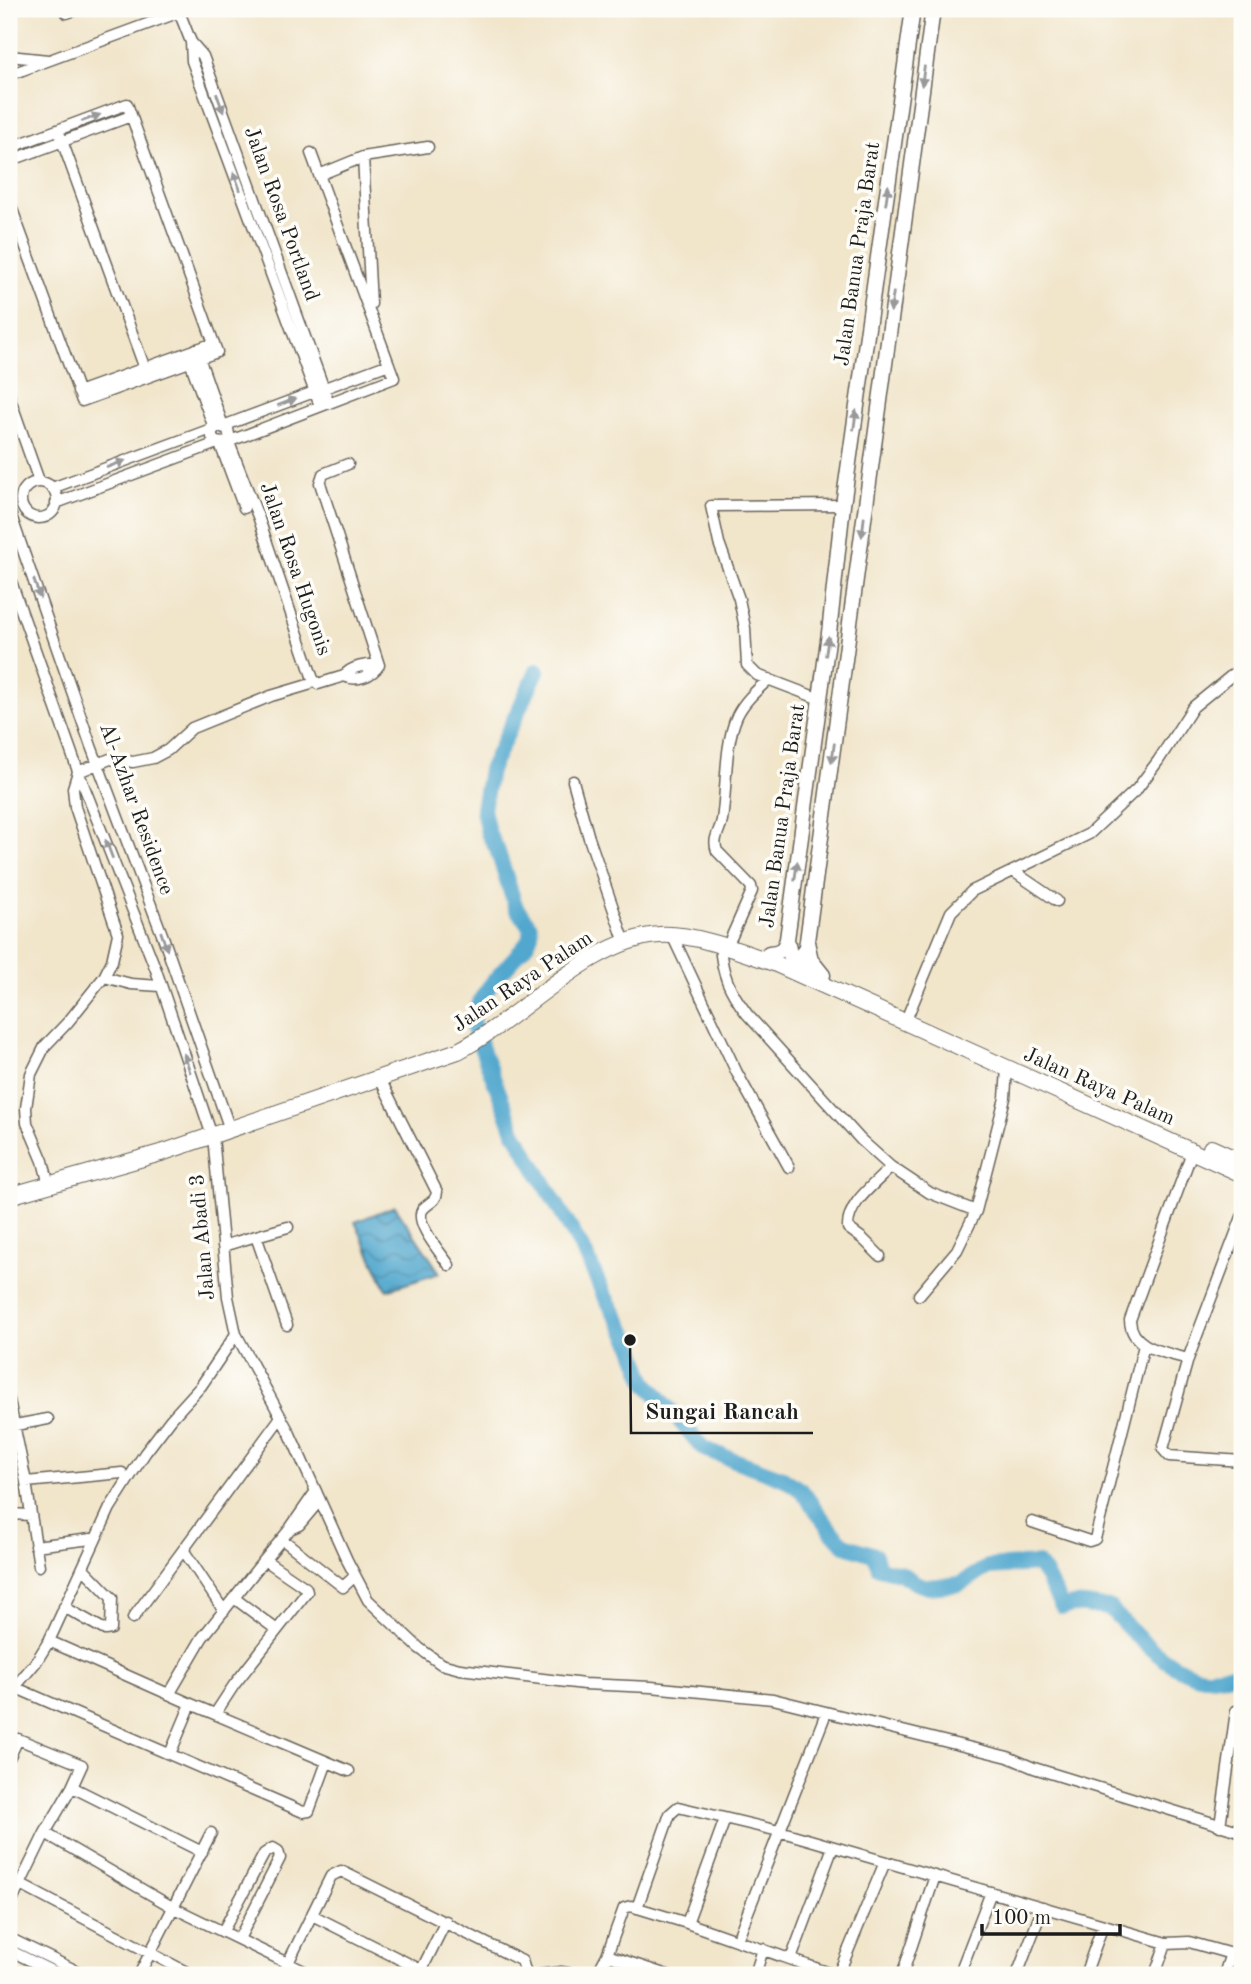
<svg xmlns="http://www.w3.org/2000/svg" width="1251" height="1984" viewBox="0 0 1251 1984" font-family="'Old Standard TT',serif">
  <defs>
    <pattern id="water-waves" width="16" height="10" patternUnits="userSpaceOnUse" patternTransform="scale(1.75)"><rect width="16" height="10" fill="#51a7ce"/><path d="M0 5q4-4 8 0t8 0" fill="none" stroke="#4287a6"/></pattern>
  </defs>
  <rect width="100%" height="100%" fill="#fdfcf7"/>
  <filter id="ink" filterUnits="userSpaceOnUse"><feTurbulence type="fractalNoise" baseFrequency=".0143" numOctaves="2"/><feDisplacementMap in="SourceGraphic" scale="14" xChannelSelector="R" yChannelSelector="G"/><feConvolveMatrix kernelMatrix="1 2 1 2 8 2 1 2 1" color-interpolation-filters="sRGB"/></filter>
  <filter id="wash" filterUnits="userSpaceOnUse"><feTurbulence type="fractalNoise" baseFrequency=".00686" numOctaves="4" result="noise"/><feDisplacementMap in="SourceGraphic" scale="28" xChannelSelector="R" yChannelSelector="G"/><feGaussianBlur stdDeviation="1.57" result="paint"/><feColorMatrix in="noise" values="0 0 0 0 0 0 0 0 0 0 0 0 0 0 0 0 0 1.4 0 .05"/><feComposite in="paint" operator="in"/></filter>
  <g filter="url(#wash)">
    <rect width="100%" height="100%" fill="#f1e5ca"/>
    <path fill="url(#water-waves)" stroke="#366275" stroke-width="2" d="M395 1206 440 1273 387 1290 355 1222Z"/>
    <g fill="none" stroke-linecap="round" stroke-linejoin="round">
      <path stroke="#51a7ce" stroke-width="16" d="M537 671 490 770 483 809 488 833 497 849 516 908 530 926 531 934 528 942C509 967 477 991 472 1024L514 1131 587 1257 603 1293 630 1340 646 1382 704 1449 783 1478 802 1491 832 1532 845 1545 875 1555 879 1568 900 1573 916 1583 928 1587 960 1584 988 1567 1037 1564C1050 1577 1052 1593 1063 1607 1086 1602 1088 1607 1110 1608 1132 1633 1171 1673 1205 1677 1217 1678 1229 1672 1242 1676"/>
    </g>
  </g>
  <g filter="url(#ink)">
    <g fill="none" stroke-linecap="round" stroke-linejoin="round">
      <g stroke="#676259" stroke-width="13">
        <path id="street" d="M64 9 67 13 78 9
          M178 9 191 42 203 56 329 403
          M191 42 192 61 320 406
          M9 56 48 60
          M9 75 188 9
          M58 130 148 377
          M9 148 127 104 217 352 82 401 9 201
          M363 157 371 304
          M9 161 131 116
          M319 175 363 157 428 147
          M196 349 223 426 389 364
          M78 392 214 343
          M9 396 39 481
          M228 440 259 519 313 679 318 684 344 676C357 682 372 676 379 665L320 483 323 474 348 464
          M230 440 228 429 218 426 212 431V437L215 442 225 443 394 378 311 153
          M220 444 244 508
          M21 500a18 18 0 1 1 36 0a18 18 0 1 1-36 0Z
          M52 488 214 428 187 353
          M56 503 217 443
          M9 510 91 746 163 937 227 1121
          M9 576 78 771 156 970 209 1127
          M344 676C351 666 368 664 379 665
          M820 699 757 675 747 665 745 628 739 599 719 543 711 506 843 505
          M573 781 589 838 622 934
          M1013 871 1057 901
          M672 935 737 1073 789 1167
          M731 938 752 891 751 886 717 851C712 838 720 832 722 820 727 788 724 745 737 716 744 701 757 690 769 679
          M720 945C722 975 729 990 747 1014L861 1140 891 1167 930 1193 976 1211 1005 1098 1007 1069
          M104 977 131 984 160 986
          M908 1015 951 912 972 891 1089 834 1137 789 1158 761 1193 707 1242 667
          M380 1079 437 1192C436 1202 429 1202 423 1209 413 1222 441 1253 449 1265
          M213 1136 228 1297 236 1334 290 1434 347 1560 368 1600 419 1648 441 1664 460 1669 584 1684 651 1687 773 1699 1008 1757 1034 1768 1242 1832
          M49 1185 43 1161 27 1123 26 1108 31 1074 45 1046 68 1022 104 977 112 961 118 934 75 807 73 788 78 772 110 759 133 762 153 758 168 750 192 728 271 696 308 685
          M1242 1217 1188 1359 1163 1449 1169 1456 1242 1461
          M256 1236 288 1227
          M223 1246 256 1236 287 1325
          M880 1256 863 1239 848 1228C847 1203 875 1184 891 1167
          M919 1295 957 1250 976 1211
          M1188 1359C1165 1352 1131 1349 1130 1320L1192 1152
          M9 1400 26 1482 39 1566
          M10 1426 48 1419
          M26 1482 122 1473
          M9 1514 31 1515
          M1032 1522 1089 1541 1095 1539 1144 1345
          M291 1527 316 1491
          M282 1539 343 1587 355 1576
          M35 1546 91 1539
          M184 1551 224 1611
          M234 1598 277 1630
          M64 1607 105 1630 111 1629 112 1598 83 1568
          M133 1618 281 1417
          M49 1641 191 1704
          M14 1687 303 1812 309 1811 327 1762
          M170 1693 202 1638 257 1569 290 1529 299 1525 320 1500
          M9 1694 36 1662 49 1641 110 1508 145 1453 171 1419 201 1386 236 1334
          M215 1714 234 1685 307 1592 306 1588 265 1560
          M170 1754 191 1704 349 1771
          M9 1758 18 1739 82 1765 72 1787
          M1220 1826 1236 1711
          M45 1833 174 1908 312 1975
          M21 1885 192 1975
          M9 1907 45 1833 72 1787 202 1852
          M637 1908 670 1814 678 1807 779 1831 1166 1943 1189 1942 1242 1957
          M312 1915 431 1975
          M687 1923 725 1819
          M223 1931 264 1854 273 1848 278 1851 280 1858 239 1939
          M9 1938 85 1975
          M737 1940 826 1713
          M9 1950 60 1975 66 1966
          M791 1959 833 1847
          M139 1975 211 1833
          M282 1975 331 1876 341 1871 522 1961 525 1970 524 1975
          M419 1975 446 1921
          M538 1975 561 1972 579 1975
          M589 1975 599 1970 607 1955
          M667 1975 607 1955 624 1908 631 1906 687 1923 835 1975
          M755 1975 763 1949
          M838 1975 885 1862
          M902 1975 935 1876
          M959 1975 991 1892
          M1017 1975 1043 1907
          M1085 1975 1103 1925
          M1155 1975 1166 1943
          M1224 1975 1231 1953"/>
      </g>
      <g stroke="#676259" stroke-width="17">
        <path id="secondary" d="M807 942 811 960 823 975
          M769 953C780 952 784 950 787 939
          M795 962 805 950 807 941 933 9
          M809 978 790 955 787 939 829 633 843 505 913 9"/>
      </g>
      <g stroke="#676259" stroke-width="18">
        <path id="primary" d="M1211 1148 1242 1162
          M9 1196 164 1152 458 1051C519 1020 591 938 660 935 694 933 742 952 774 963L1242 1174"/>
      </g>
      <use href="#street" stroke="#fff" stroke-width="10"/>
      <use href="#secondary" stroke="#fff" stroke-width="14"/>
      <use href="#primary" stroke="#fff" stroke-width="16"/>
    </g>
    <defs><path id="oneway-solid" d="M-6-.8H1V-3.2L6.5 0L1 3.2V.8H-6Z" transform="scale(1.75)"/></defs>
    <g fill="#999">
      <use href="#oneway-solid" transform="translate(923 76) rotate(98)"/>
      <use href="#oneway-solid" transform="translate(220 103) rotate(70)"/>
      <use href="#oneway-solid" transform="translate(91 118) rotate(-20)"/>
      <use href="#oneway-solid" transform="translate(237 181) rotate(-110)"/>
      <use href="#oneway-solid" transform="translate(887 195) rotate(-82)"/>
      <use href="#oneway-solid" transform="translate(892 302) rotate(98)"/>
      <use href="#oneway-solid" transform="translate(287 402) rotate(-21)"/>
      <use href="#oneway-solid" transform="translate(855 420) rotate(-82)"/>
      <use href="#oneway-solid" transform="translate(116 464) rotate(-20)"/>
      <use href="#oneway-solid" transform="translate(863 527) rotate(97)"/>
      <use href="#oneway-solid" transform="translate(37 589) rotate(71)"/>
      <use href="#oneway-solid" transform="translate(827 646) rotate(-82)"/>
      <use href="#oneway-solid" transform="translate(833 753) rotate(98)"/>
      <use href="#oneway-solid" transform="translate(109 849) rotate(-111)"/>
      <use href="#oneway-solid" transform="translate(796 871) rotate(-82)"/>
      <use href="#oneway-solid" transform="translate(164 941) rotate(71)"/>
      <use href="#oneway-solid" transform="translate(187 1063) rotate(-108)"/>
    </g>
  </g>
  <g text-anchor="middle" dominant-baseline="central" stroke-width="7" stroke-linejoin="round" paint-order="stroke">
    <g font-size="21" fill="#1c1c1c" stroke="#fdfcf7">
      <text transform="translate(281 214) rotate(70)">Jalan Rosa Portland</text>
      <text transform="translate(858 254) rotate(-82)">Jalan Banua Praja Barat</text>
      <text transform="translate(295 569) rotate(71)">Jalan Rosa Hugonis</text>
      <text transform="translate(136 809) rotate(70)">Al-Azhar Residence</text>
      <text transform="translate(783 816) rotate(-82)">Jalan Banua Praja Barat</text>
      <text transform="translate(523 982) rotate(-34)">Jalan Raya Palam</text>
      <text transform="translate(1099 1087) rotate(24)">Jalan Raya Palam</text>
      <text transform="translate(203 1237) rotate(-95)">Jalan Abadi 3</text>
    </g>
  </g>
  <path fill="none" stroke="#1c1c1c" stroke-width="2.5" d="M630 1340L631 1433H813"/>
  <circle fill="#1c1c1c" stroke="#fdfcf7" stroke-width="2.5" cx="630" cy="1340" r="7"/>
  <g font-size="23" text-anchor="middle" font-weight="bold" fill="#1c1c1c" stroke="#fdfcf7" stroke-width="7" stroke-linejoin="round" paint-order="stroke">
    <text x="722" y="1419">Sungai Rancah</text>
  </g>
  <rect width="1251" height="1984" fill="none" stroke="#fdfcf7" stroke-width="35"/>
  <path d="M982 1924v10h138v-10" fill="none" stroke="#1c1c1c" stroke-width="3.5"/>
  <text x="992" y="1924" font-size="21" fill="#1c1c1c" stroke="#fdfcf7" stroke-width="5" paint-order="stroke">100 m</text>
</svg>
